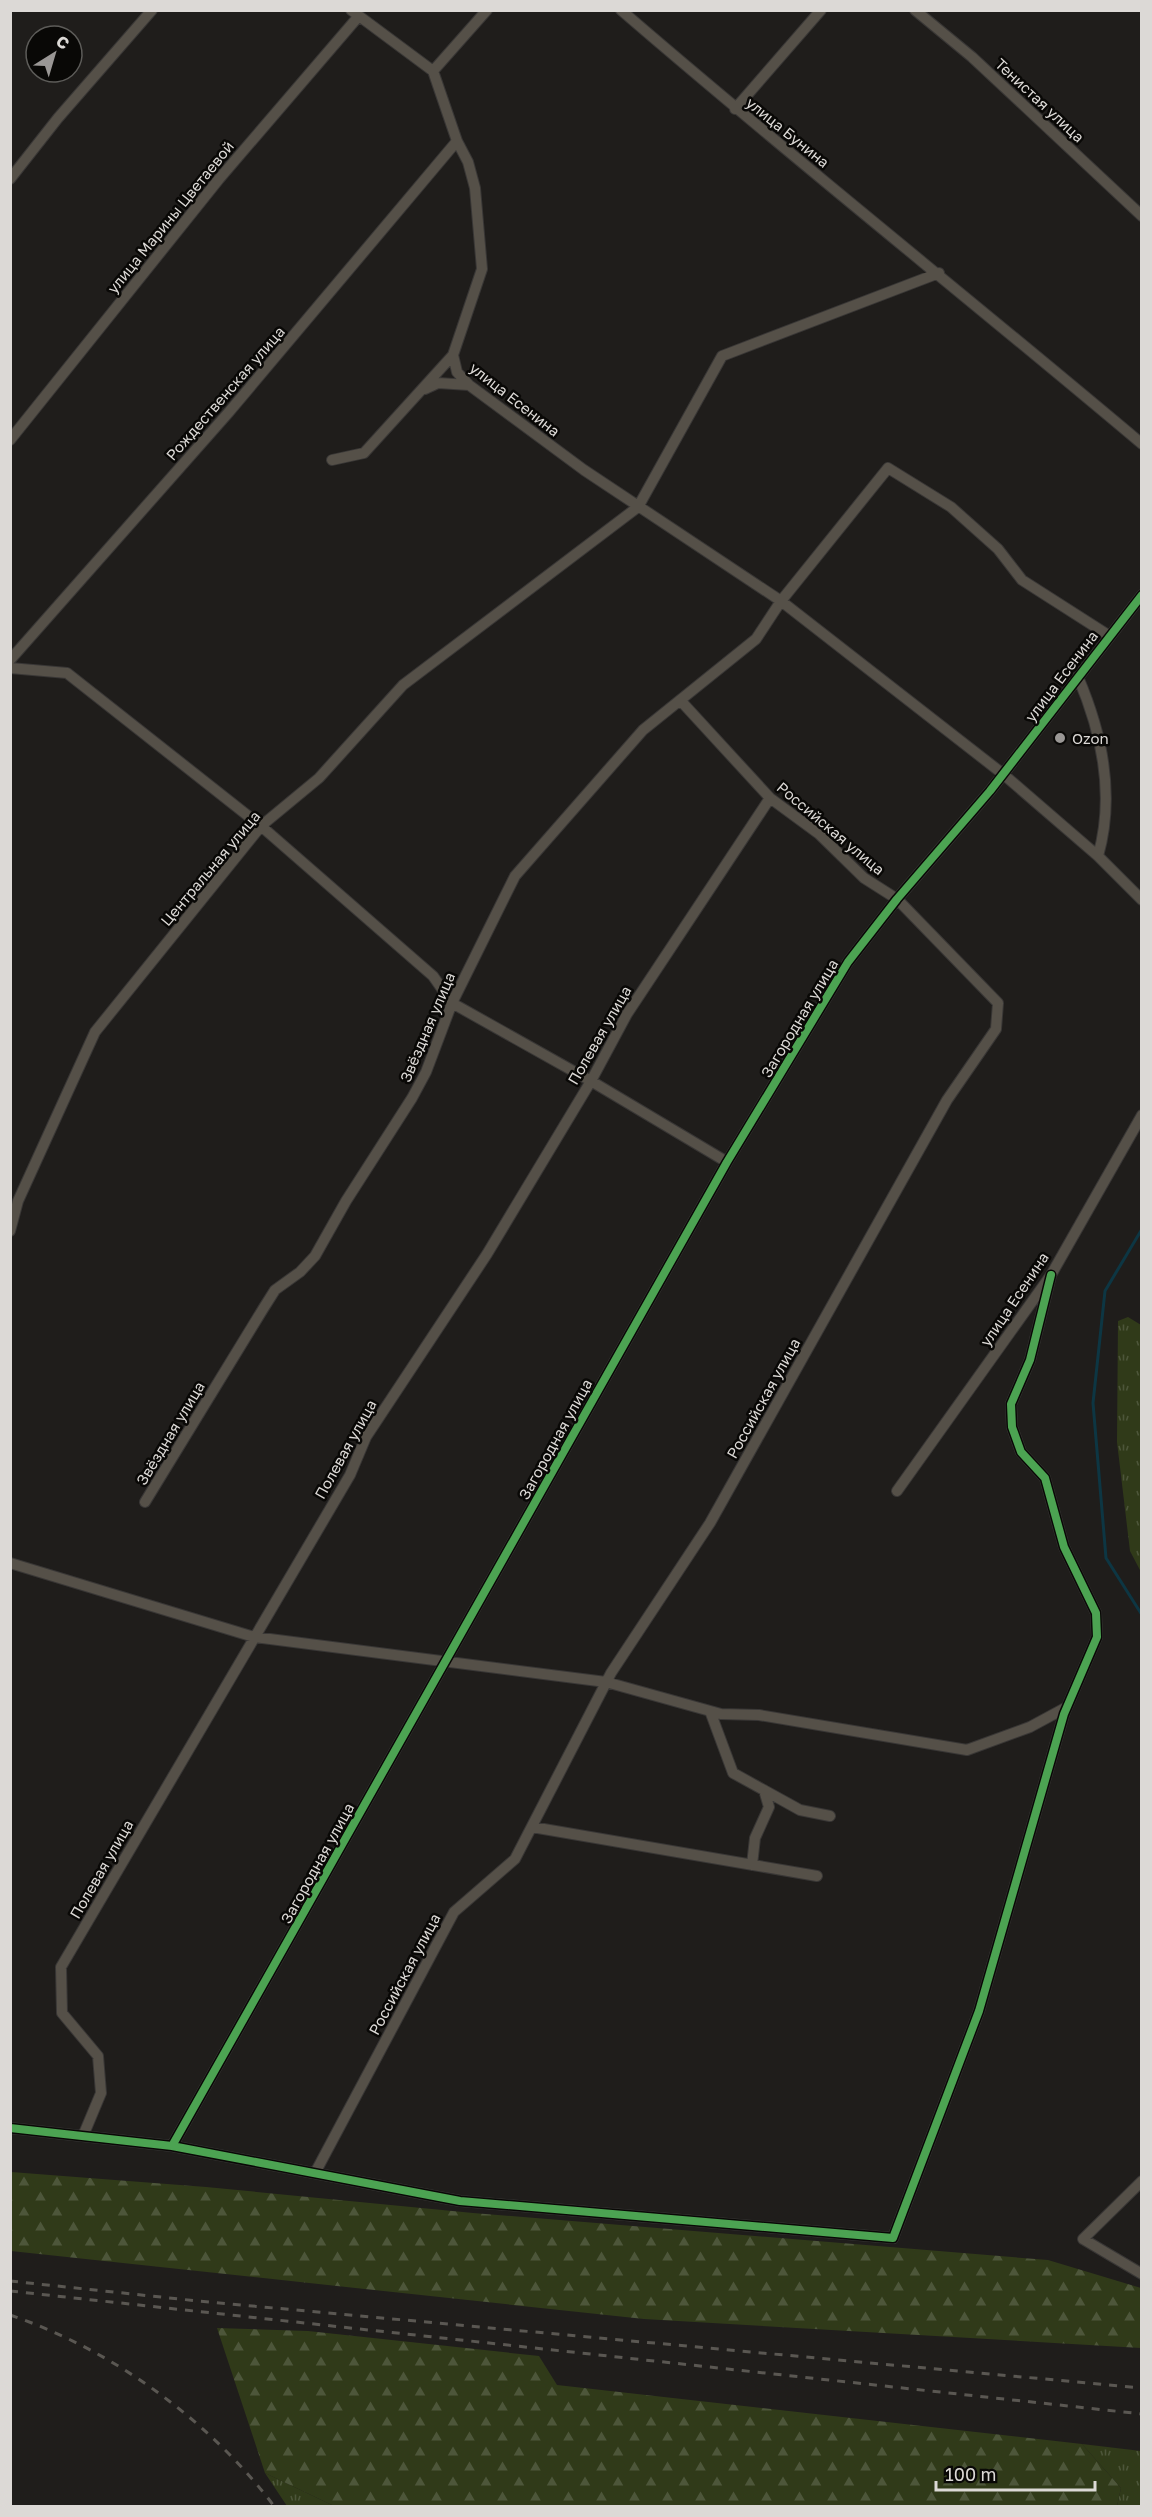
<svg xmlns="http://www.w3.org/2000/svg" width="1152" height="2517" viewBox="0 0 1152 2517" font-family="'Golos Text',sans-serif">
  <defs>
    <pattern id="grass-tufts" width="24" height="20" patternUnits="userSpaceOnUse" patternTransform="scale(1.5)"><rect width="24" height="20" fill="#303a19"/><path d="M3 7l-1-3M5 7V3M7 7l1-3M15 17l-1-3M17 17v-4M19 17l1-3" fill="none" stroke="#4d563a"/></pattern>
    <pattern id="forest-firs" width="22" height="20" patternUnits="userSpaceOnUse" patternTransform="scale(1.5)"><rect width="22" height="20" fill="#303a19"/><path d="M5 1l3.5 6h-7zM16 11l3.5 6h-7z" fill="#4d563a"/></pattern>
  </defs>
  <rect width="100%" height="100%" fill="#1f1d1b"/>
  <path fill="url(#grass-tufts)" d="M1128 1317 1141 1325V1572L1130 1551 1117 1442 1118 1321Z
    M1082 2444 1141 2451V2506H1117L1121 2488Z
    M265 2473 334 2506H287Z"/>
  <path fill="url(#forest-firs)" d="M11 2172 206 2187 473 2213 1048 2260 1141 2288V2348L644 2319 11 2251Z
    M217 2328 308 2331 539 2356 557 2385 1082 2444 1121 2488 1117 2506H334L265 2473Z"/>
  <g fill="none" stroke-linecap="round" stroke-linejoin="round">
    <path stroke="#0d3643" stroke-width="3" d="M1142 1229 1105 1291 1093 1403 1106 1558 1142 1615"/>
    <g stroke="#393736" stroke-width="12">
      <path id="street" d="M351 10 433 71 457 141 468 162 475 188 482 269 453 355 457 372 469 385 584 470 781 601 1003 774 1098 856 1142 900
        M621 10C792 158 969 298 1142 444
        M915 10 972 57 1142 216
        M433 71 487 10
        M735 109 821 10
        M10 179 58 118 152 10
        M425 389 438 383 469 385
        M10 440 219 179 358 17
        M332 460 364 453 453 355
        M10 660 229 412 457 141
        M10 668 67 673 261 826 433 976 452 1003 591 1081 727 1162
        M1078 677C1102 733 1115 796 1098 856
        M10 1231 18 1201 95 1032 261 826 319 778 403 685 638 507 722 356 939 273
        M897 1491 1051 1275 1142 1115
        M145 1502 263 1309 275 1290 300 1272 315 1256 346 1201 412 1098 426 1072 452 1003 515 876 643 730 756 639 781 601 888 468 951 507 998 549 1022 580 1108 635
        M10 1563 254 1637 606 1682 721 1714 759 1715 967 1750 1030 1727 1067 1707
        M710 1711 733 1773 800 1810 830 1816
        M532 1827 817 1876
        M752 1865 755 1838 769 1807 764 1790
        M10 2128 172 2146 460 2201 893 2238 979 2011 1064 1714 1097 1637 1096 1613 1064 1547 1045 1478 1021 1452 1012 1427 1011 1404 1030 1360 1051 1275
        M83 2136 101 2093 98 2056 62 2013 61 1967 350 1475 366 1437 487 1254 591 1081 627 1014 770 798
        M172 2146 727 1162 848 962 897 899 990 791 1142 595
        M315 2173 454 1912 515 1859 611 1673 710 1523 947 1100 996 1029 998 1003 897 899 864 878 819 834 770 798 680 700
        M1142 2181 1083 2239 1142 2274"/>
    </g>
    <use href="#street" stroke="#555048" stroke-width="10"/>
    <path stroke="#5a5752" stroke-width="3" stroke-dasharray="8 8" stroke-linecap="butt" d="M10 2281 198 2301 1142 2388
      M10 2291 1142 2414
      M10 2315C113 2350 209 2420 274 2506"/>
    <g stroke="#090806" stroke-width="11">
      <path id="cycleway" d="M10 2128 172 2146 460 2201 893 2238 979 2011 1064 1714 1097 1637 1096 1613 1064 1547 1045 1478 1021 1452 1012 1427 1011 1404 1030 1360 1051 1275
        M172 2146 727 1162 848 962 897 899 990 791 1142 595"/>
    </g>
    <use href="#cycleway" stroke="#4ca352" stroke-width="8"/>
  </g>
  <circle fill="#9a9795" stroke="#090806" stroke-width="2" cx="1060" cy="738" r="6"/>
  <g text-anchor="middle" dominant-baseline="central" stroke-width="5" stroke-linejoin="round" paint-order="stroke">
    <g font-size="15" fill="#dcd9d6" stroke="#090806">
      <text transform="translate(1040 100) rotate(43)">Тенистая улица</text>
      <text transform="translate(788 132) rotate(39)">улица Бунина</text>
      <text transform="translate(170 217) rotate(-51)">улица Марины Цветаевой</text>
      <text transform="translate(225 393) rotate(-49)">Рождественская улица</text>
      <text transform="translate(515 399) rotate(38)">улица Есенина</text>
      <text transform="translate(1061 676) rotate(-53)">улица Есенина</text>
      <text transform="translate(831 828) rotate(40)">Российская улица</text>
      <text transform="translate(210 868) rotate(-50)">Центральная улица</text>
      <text transform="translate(799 1018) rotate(-59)">Загородная улица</text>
      <text transform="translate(427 1027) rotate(-67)">Звёздная улица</text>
      <text transform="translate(599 1035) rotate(-60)">Полевая улица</text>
      <text transform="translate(1014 1299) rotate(-56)">улица Есенина</text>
      <text transform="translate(763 1398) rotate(-61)">Российская улица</text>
      <text transform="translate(170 1433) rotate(-59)">Звёздная улица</text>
      <text transform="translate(555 1439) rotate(-61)">Загородная улица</text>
      <text transform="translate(345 1449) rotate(-61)">Полевая улица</text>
      <text transform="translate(317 1863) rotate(-61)">Загородная улица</text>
      <text transform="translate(101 1869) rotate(-60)">Полевая улица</text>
      <text transform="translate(404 1974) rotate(-62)">Российская улица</text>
    </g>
    <g font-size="15" fill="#dcd9d6" stroke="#090806" text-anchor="start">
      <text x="1072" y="738">Ozon</text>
    </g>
  </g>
  <rect width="1152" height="2517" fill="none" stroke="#dcd9d6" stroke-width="24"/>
  <g transform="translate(54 54) rotate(37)"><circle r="28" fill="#090806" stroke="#5d5c59" stroke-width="1.5"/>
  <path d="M0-4.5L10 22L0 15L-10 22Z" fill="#9a9795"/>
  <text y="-9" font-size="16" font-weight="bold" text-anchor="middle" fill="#dcd9d6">С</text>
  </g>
  <path d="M936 2481v9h159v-9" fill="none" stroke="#dcd9d6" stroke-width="3"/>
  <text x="945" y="2481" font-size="18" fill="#dcd9d6" stroke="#090806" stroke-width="4.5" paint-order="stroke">100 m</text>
</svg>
